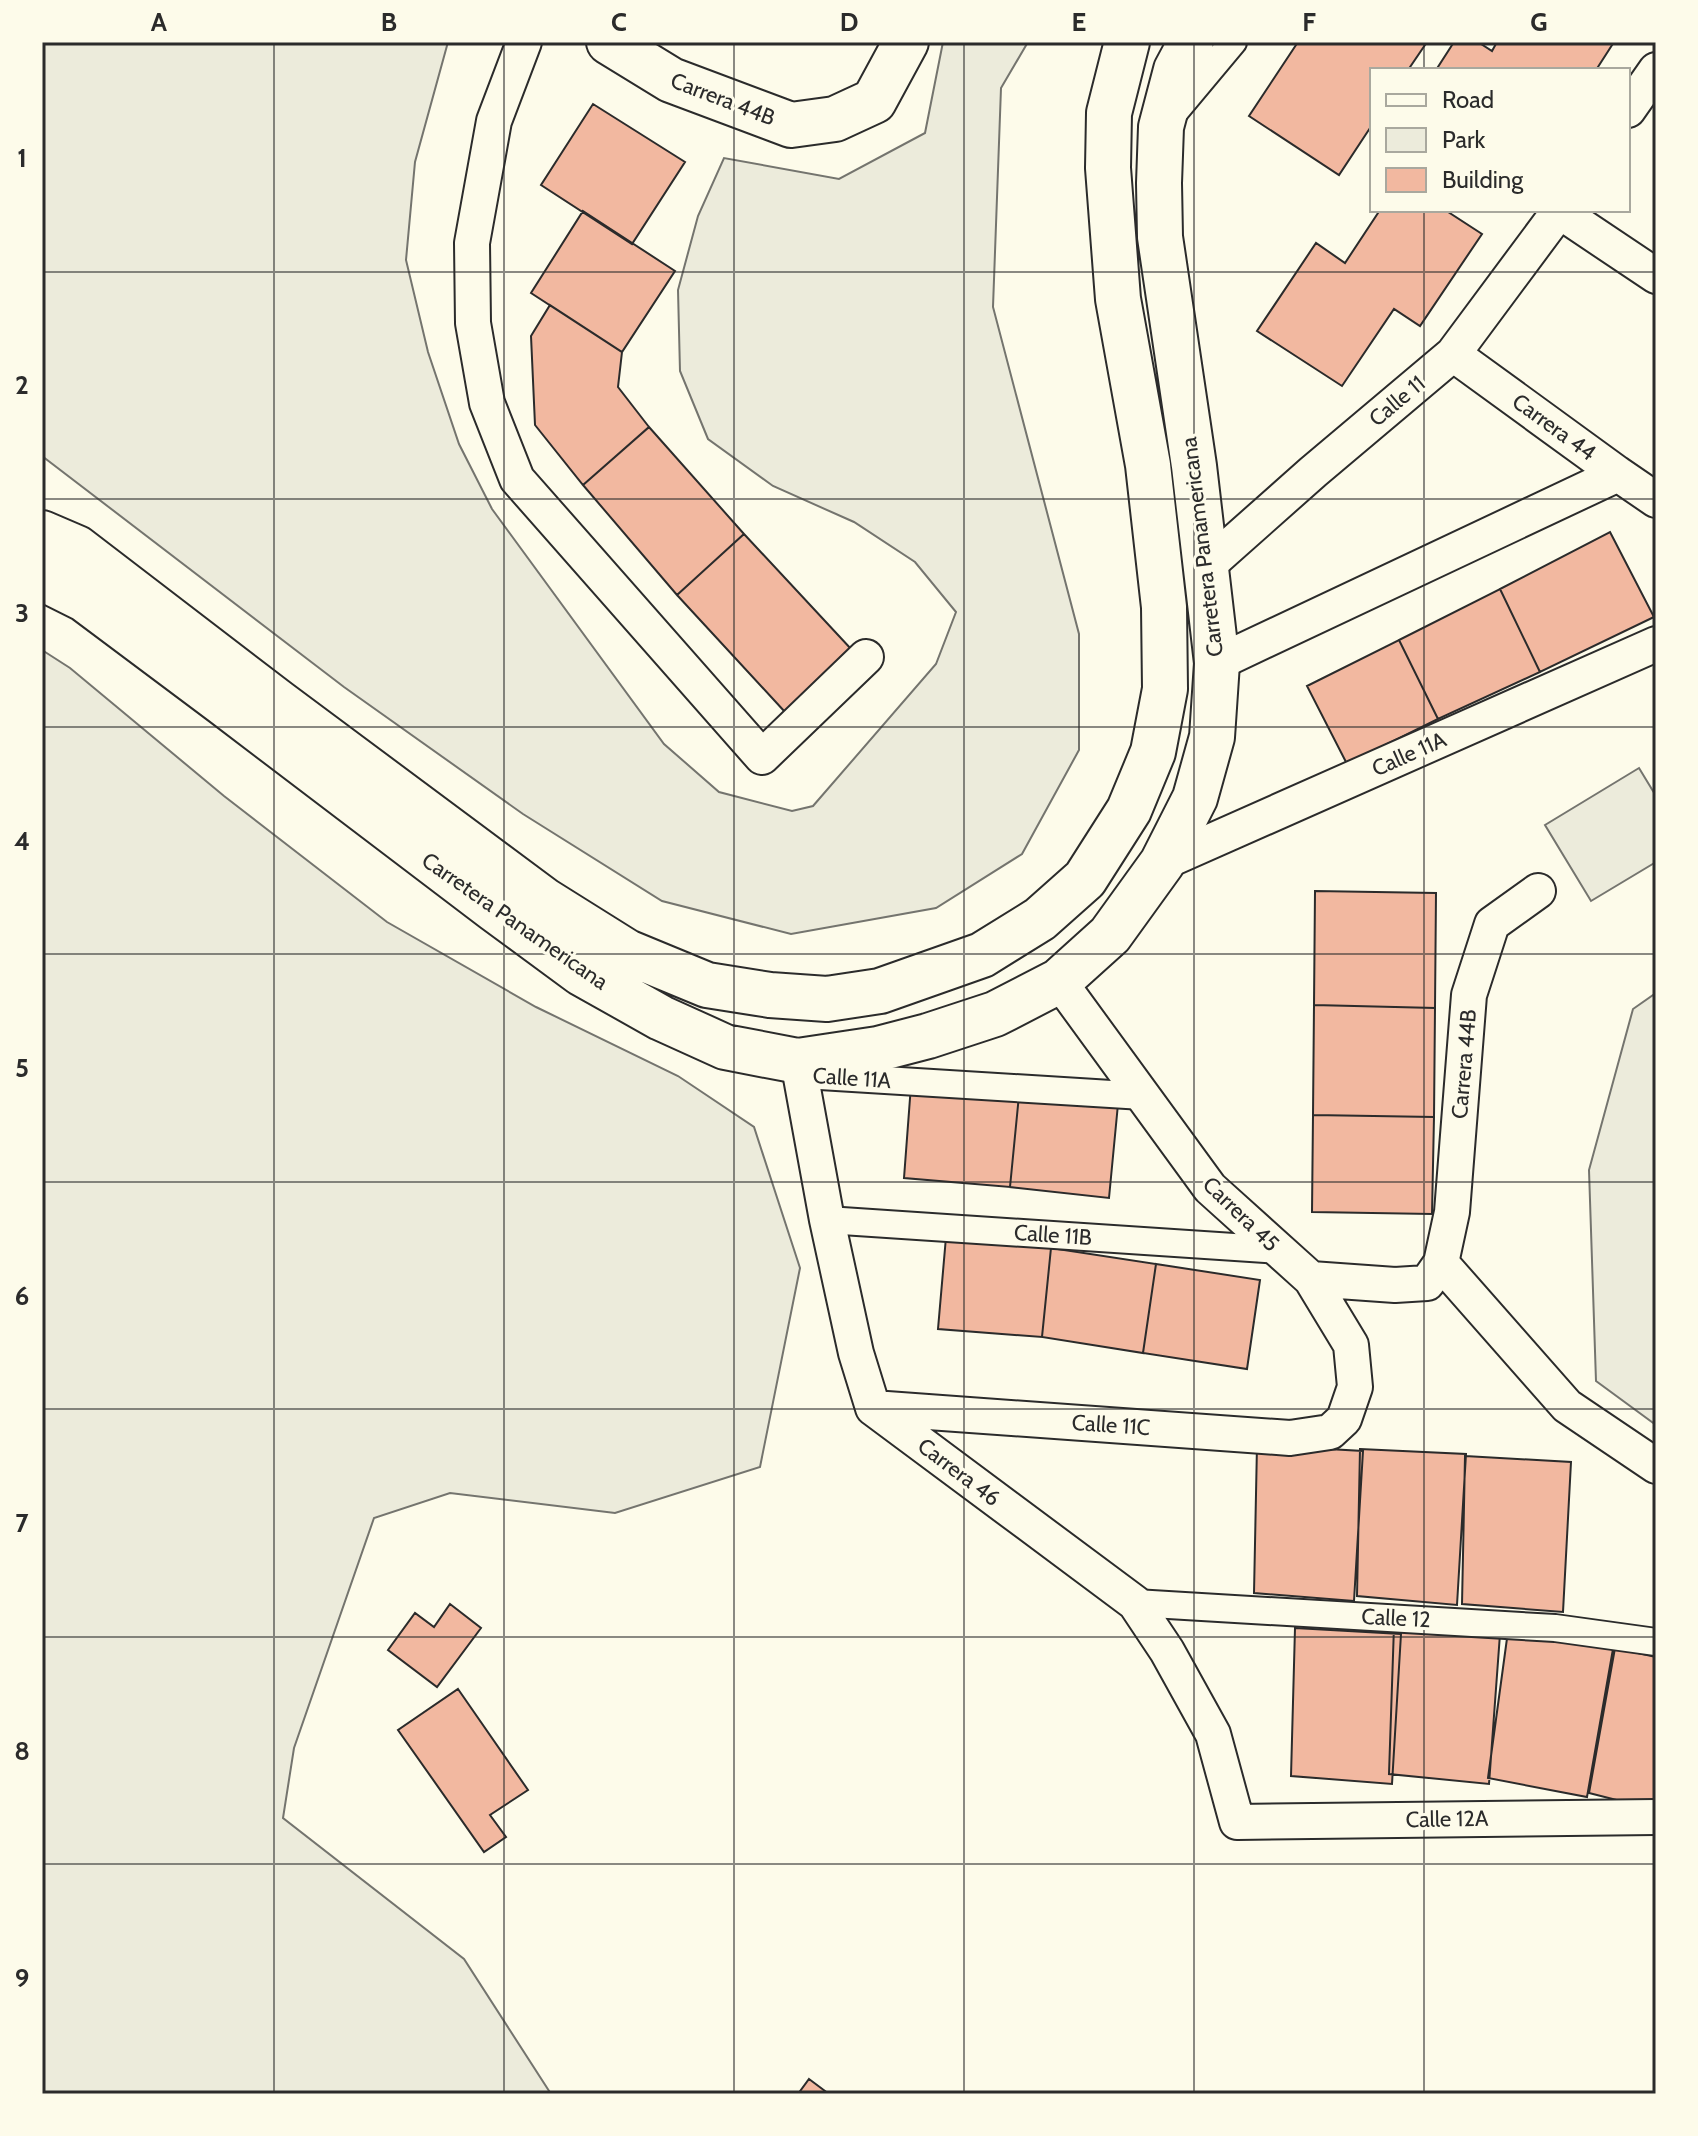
<svg xmlns="http://www.w3.org/2000/svg" width="1698" height="2136" viewBox="0 0 1698 2136" font-family="Cabin,sans-serif">
  <rect width="100%" height="100%" fill="#fdfbea"/>
  <path fill="#ecebdb" stroke="#74746e" stroke-width="2" d="M42 42H448L415 162 406 260 428 352 459 444 492 509 664 744 719 792 792 811 813 806 936 664 956 612 915 562 854 522 773 486 708 439 680 371 678 290 698 216 724 158 839 179 925 133 943 42H1028L1001 88 993 307 1079 634V750L1022 854 936 908 791 934 662 901 523 814 344 687 42 456Z
    M42 650 70 668 224 796 387 922 536 1007 678 1076 754 1127 800 1268 760 1467 615 1513 450 1493 374 1518 294 1748 283 1818 464 1959 551 2094H42Z
    M1639 768 1656 796V862L1591 901 1545 825Z
    M1656 993V1425L1596 1381 1589 1170 1633 1009Z"/>
  <path fill="#f2b8a0" stroke="#2b2b2b" stroke-width="2" d="M1298 42H1427L1408 70H1372V125L1339 175 1249 116Z
    M1454 42H1478L1492 51 1497 42H1614L1596 70H1436Z
    M593 104 685 162 632 244 541 185Z
    M1380 210H1445L1482 234 1420 326 1394 309 1342 386 1257 331 1316 243 1345 263Z
    M583 211 675 271 622 352 531 293Z
    M550 305 622 352 618 387 649 427 583 485 535 425 531 336Z
    M649 427 744 534 677 595 583 485Z
    M1610 532 1654 617 1540 672 1500 589Z
    M744 534 852 650 785 712 677 595Z
    M1500 589 1540 672 1438 719 1399 640Z
    M1399 640 1438 719 1347 764 1307 686Z
    M1315 891 1436 893 1435 1008 1314 1005Z
    M1314 1005 1435 1008 1434 1117 1313 1115Z
    M911 1085 1019 1095 1010 1187 904 1178Z
    M1019 1095 1118 1104 1109 1198 1010 1187Z
    M1313 1115 1434 1117 1432 1214 1312 1212Z
    M946 1237 1051 1248 1042 1337 938 1329Z
    M1051 1248 1156 1264 1143 1353 1042 1337Z
    M1156 1264 1260 1280 1247 1369 1143 1353Z
    M1257 1445 1363 1451 1354 1601 1254 1593Z
    M1360 1449 1466 1454 1457 1605 1357 1596Z
    M1465 1456 1571 1462 1563 1612 1462 1604Z
    M450 1604 481 1628 437 1687 388 1650 415 1613 434 1627Z
    M1394 1626 1500 1634 1489 1784 1389 1774Z
    M1295 1628 1401 1634 1392 1784 1291 1776Z
    M1508 1631 1613 1649 1587 1797 1488 1778Z
    M1615 1648 1656 1657V1810L1589 1793Z
    M458 1689 528 1790 490 1815 506 1837 484 1852 398 1730Z
    M809 2079 829 2094H798Z"/>
  <g fill="none" stroke-linecap="round" stroke-linejoin="round">
    <g stroke="#2b2b2b" stroke-width="30">
      <path id="pedestrian" d="M1172 115 1233 42
        M804 1075 1143 1096
        M827 1220 1279 1250
        M1135 1603 1555 1628 1656 1642"/>
    </g>
    <g stroke="#2b2b2b" stroke-width="38">
      <path id="minor" d="M524 42 494 121 472 243 473 323 487 403 517 479 762 757 866 657
        M1628 110 1656 70
        M1559 211 1656 276
        M1453 354 1618 474 1656 500
        M1206 567 1313 472 1453 354 1560 210
        M1217 663 1618 474
        M1162 863 1656 644
        M798 1061 827 1220 856 1353 873 1408 1135 1603 1167 1651 1213 1734 1237 1822 1656 1817
        M1441 1263 1567 1406 1656 1466
        M1311 1279 1395 1285 1427 1283 1441 1263 1452 1212 1469 995 1492 924 1538 891
        M873 1408 1290 1438 1330 1432 1344 1419 1355 1387 1351 1345 1311 1279 1210 1188 1059 981"/>
    </g>
    <g stroke="#2b2b2b" stroke-width="48">
      <path id="tertiary" d="M609 42 671 80 791 125 835 119 874 101 906 42"/>
    </g>
    <g stroke="#2b2b2b" stroke-width="48">
      <path id="trunk" d="M42 533 77 548 278 702 544 900 627 952 707 985 770 995 827 999 880 991 982 955 1040 919 1085 879 1129 810 1153 752 1165 689 1164 607 1148 465 1118 299 1108 168 1109 113 1127 42
        M42 578 84 599 223 703 494 909 581 973 661 1018 725 1047 798 1061 878 1049 928 1036 995 1014 1059 981 1110 935 1162 863 1195 798 1212 737 1217 663 1194 466 1160 237 1159 183 1161 127 1176 70 1191 42"/>
    </g>
    <use href="#pedestrian" stroke="#fdfbea" stroke-width="26"/>
    <use href="#minor" stroke="#fdfbea" stroke-width="34"/>
    <use href="#tertiary" stroke="#fdfbea" stroke-width="44"/>
    <use href="#trunk" stroke="#fdfbea" stroke-width="44"/>
  </g>
  <path fill="none" stroke="#2b2b2b" stroke-width="2" stroke-opacity="0.55" d="M274 42V2094M504 42V2094M734 42V2094M964 42V2094M1194 42V2094M1424 42V70M1424 210V2094M42 272H1656M42 499H1656M42 727H1656M42 954H1656M42 1182H1656M42 1409H1656M42 1637H1656M42 1864H1656"/>
  <g text-anchor="middle" dominant-baseline="central" stroke-width="6" stroke-linejoin="round" paint-order="stroke">
    <g font-size="22" fill="#2b2b2b" stroke="#fdfbea">
      <text transform="translate(723 99) rotate(21)">Carrera 44B</text>
      <text transform="translate(1397 401) rotate(-40)">Calle 11</text>
      <text transform="translate(1554 427) rotate(36)">Carrera 44</text>
      <text transform="translate(1202 547) rotate(-97)">Carretera Panamericana</text>
      <text transform="translate(1409 754) rotate(-24)">Calle 11A</text>
      <text transform="translate(515 921) rotate(35)">Carretera Panamericana</text>
      <text transform="translate(1464 1064) rotate(-85)">Carrera 44B</text>
      <text transform="translate(852 1078) rotate(4)">Calle 11A</text>
      <text transform="translate(1241 1214) rotate(44)">Carrera 45</text>
      <text transform="translate(1053 1235) rotate(4)">Calle 11B</text>
      <text transform="translate(1111 1425) rotate(4)">Calle 11C</text>
      <text transform="translate(959 1472) rotate(37)">Carrera 46</text>
      <text transform="translate(1396 1618) rotate(3)">Calle 12</text>
      <text transform="translate(1447 1819) rotate(-1)">Calle 12A</text>
    </g>
  </g>
  <rect width="1698" height="2136" fill="none" stroke="#fdfbea" stroke-width="88"/>
  <rect x="1370" y="68" width="260" height="144" fill="#fdfbea" stroke="#a9a89e" stroke-width="2"/>
  <rect x="1386" y="94" width="40" height="12" fill="#fdfbea" stroke="#a9a89e" stroke-width="2"/>
  <text x="1442" y="108" font-size="24" fill="#2b2b2b">Road</text>
  <rect x="1386" y="128" width="40" height="24" fill="#ecebdb" stroke="#a9a89e" stroke-width="2"/>
  <text x="1442" y="148" font-size="24" fill="#2b2b2b">Park</text>
  <rect x="1386" y="168" width="40" height="24" fill="#f2b8a0" stroke="#a9a89e" stroke-width="2"/>
  <text x="1442" y="188" font-size="24" fill="#2b2b2b">Building</text>
  <rect x="44" y="44" width="1610" height="2048" fill="none" stroke="#2b2b2b" stroke-width="3"/>
  <g font-size="26" text-anchor="middle" font-weight="bold" fill="#2b2b2b">
    <text x="159" y="31">A</text>
    <text x="389" y="31">B</text>
    <text x="619" y="31">C</text>
    <text x="849" y="31">D</text>
    <text x="1079" y="31">E</text>
    <text x="1309" y="31">F</text>
    <text x="1539" y="31">G</text>
    <text x="22" y="167">1</text>
    <text x="22" y="394">2</text>
    <text x="22" y="622">3</text>
    <text x="22" y="850">4</text>
    <text x="22" y="1077">5</text>
    <text x="22" y="1305">6</text>
    <text x="22" y="1532">7</text>
    <text x="22" y="1760">8</text>
    <text x="22" y="1987">9</text>
  </g>
</svg>
